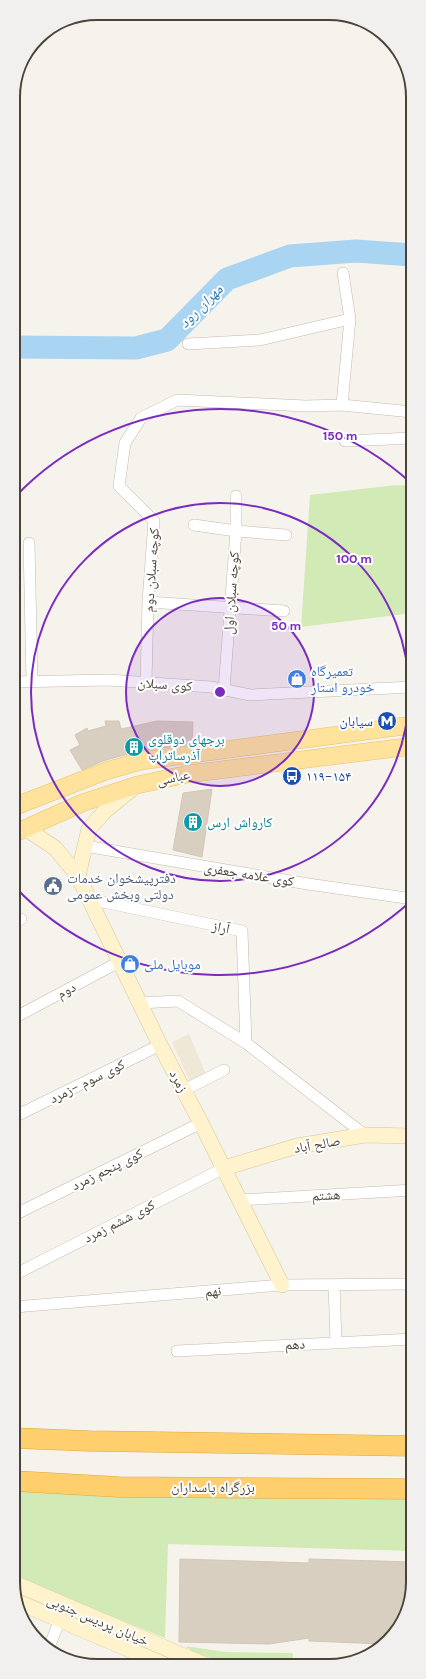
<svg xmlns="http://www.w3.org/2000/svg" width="426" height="1679" viewBox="0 0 426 1679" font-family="'DM Sans','Noto Naskh Arabic',sans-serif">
  <rect width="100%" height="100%" fill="#f6f3ec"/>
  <path fill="#efe8d6" d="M189 1034 206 1074 190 1082 172 1042Z"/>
  <path fill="#d2eab5" d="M396 485 412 486V613L301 627 310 495Z
    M14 1487 413 1495V1551L168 1544 165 1638 14 1577Z
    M185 1646 226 1652 293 1653 292 1665H228L192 1651Z"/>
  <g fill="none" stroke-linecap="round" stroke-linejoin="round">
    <path stroke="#a9d4f2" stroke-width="23" d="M13 347 136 348 167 340 227 279 290 256 356 251 412 255"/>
  </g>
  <path fill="#d8cfc1" stroke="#d3c7b4" d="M105 721H119L121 729 157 721 193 722 192 744 138 751 103 761 82 770 70 750 80 745 75 735 87 728 88 731 106 726Z
    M212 789 202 857 173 850 183 793Z
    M180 1559 309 1563V1559L413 1562V1587L392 1637 384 1644 309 1641V1638L269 1644 179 1642Z"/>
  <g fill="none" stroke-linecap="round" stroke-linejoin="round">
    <g stroke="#c2bbae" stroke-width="12">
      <path id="street" d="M188 344 260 340 350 319
        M342 405 350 319 343 273
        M345 441 412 438
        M194 525 236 531 286 535
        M29 543 32 682
        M148 602 284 611
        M13 682 108 680 211 687 250 695 412 687
        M146 682 148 602 154 521 119 486 125 443 141 418 177 400 306 406 342 405 412 412
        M224 690 236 531V496
        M85 846 308 884 413 899
        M89 899 242 931 246 1043
        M13 924 21 919
        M139 1003 178 1001 246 1043 365 1135
        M14 1018 119 962
        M184 1090 224 1070
        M14 1117 160 1045
        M239 1200 413 1190
        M14 1215 201 1123
        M14 1275 224 1168
        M334 1285 336 1342
        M14 1307 282 1285 413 1284
        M177 1351 413 1339
        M49 1647 60 1620"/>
    </g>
    <g stroke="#d6c79b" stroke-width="16">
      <path id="secondary" d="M25 828 55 848 78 876 160 1045 201 1123 282 1285
        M78 876 89 829 106 810 133 788
        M224 1168 297 1146 365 1135 413 1136
        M14 1583 205 1665
        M18 1602 165 1665"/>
    </g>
    <g stroke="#e6c16a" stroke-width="18">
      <path id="primary" d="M13 807 106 771 141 761 412 725
        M13 834 82 803 137 785 188 774 413 746"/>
    </g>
    <g stroke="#e0a43c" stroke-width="21">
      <path id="highway" d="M14 1438 89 1441 413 1446
        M14 1481 119 1487 413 1489"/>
    </g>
    <use href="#street" stroke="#fff" stroke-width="11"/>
    <use href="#secondary" stroke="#fff3cd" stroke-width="15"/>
    <use href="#primary" stroke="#ffe39c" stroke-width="17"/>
    <use href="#highway" stroke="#ffcf6e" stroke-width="20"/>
  </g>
  <circle cx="220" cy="692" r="94" fill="#7b2cbf" fill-opacity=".12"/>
  <g fill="none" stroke="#7b2cbf" stroke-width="2">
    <circle cx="220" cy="692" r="94"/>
    <circle cx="220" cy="692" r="189"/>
    <path d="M411 901A283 283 0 0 1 15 887M15 497A283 283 0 0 1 411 483"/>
  </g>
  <defs>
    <g id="shop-disc" transform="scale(1)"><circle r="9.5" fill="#3f7fe0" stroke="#fff"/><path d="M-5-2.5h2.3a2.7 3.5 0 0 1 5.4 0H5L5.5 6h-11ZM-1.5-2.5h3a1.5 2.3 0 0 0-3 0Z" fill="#fff"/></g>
    <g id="metro-disc" transform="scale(1)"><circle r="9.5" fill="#1a4fb4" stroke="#fff"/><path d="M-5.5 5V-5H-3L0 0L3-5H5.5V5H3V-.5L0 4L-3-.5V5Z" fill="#fff"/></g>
    <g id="building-disc" transform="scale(1)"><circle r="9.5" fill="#0f9aa8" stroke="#fff"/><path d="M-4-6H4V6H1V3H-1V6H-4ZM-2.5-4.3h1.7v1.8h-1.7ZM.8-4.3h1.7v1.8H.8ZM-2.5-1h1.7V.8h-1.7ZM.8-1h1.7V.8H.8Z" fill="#fff"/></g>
    <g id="bus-disc" transform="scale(1)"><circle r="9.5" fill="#1a4fb4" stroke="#fff"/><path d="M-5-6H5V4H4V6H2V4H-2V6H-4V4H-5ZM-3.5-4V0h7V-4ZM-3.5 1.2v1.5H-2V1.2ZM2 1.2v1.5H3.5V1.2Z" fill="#fff"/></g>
    <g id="civic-disc" transform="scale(1)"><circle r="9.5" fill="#5c6f8a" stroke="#fff"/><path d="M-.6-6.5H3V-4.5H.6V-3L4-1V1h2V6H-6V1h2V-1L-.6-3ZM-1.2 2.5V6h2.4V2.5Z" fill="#fff"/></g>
  </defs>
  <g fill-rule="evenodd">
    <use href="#shop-disc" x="297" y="679"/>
    <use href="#metro-disc" x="387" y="721"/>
    <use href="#building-disc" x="134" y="747"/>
    <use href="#bus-disc" x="292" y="776"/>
    <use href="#building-disc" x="193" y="822"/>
    <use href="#civic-disc" x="53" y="886"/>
    <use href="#shop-disc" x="130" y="964"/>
  </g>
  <g text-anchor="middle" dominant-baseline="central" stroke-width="4" stroke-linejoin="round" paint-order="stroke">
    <g font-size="14" fill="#4b4439" stroke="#fff">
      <text transform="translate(151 570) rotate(-86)">کوچه سبلان دوم</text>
      <text transform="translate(231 593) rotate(-86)">کوچه سبلان اول</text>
      <text transform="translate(165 684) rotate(4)">کوی سبلان</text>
      <text transform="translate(173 777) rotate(-12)">عباسى</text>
      <text transform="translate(249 874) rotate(9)">کوی علامه جعفری</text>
      <text transform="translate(221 927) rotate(12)">آراز</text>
      <text transform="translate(66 990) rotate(-28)">دوم</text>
      <text transform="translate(87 1081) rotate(-26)">کوی سوم -زمرد</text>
      <text transform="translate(179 1081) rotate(62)">زمرد</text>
      <text transform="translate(317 1144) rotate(-10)">صالح آباد</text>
      <text transform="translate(107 1169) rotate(-26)">کوی پنجم زمرد</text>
      <text transform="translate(326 1195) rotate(-3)">هشتم</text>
      <text transform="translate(119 1221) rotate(-27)">کوی ششم زمرد</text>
      <text transform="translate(213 1291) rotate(-5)">نهم</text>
      <text transform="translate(295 1344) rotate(-3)">دهم</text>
      <text x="213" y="1487">بزرگراه پاسداران</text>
      <text transform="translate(98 1620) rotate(23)">خیابان پردیس جنوبی</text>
    </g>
    <g font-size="14" fill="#366cbe" stroke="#fff" text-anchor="start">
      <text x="311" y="671">تعمیرگاه<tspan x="311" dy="16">خودرو استار</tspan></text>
      <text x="144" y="964">موبایل ملی</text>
    </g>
    <g font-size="14" fill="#164399" stroke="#fff" text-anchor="end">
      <text x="373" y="721">سیابان</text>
      <text x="306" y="776" text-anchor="start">۱۱۹-۱۵۴</text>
    </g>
    <g font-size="14" fill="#0d838f" stroke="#fff" text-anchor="start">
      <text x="148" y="739">برجهای دوقلوی<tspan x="148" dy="16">آذرساتراپ</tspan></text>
      <text x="207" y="822">کارواش ارس</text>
    </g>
    <g font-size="14" fill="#4e5e75" stroke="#fff" text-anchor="start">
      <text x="67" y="878">دفترپیشخوان خدمات<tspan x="67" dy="16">دولتی وبخش عمومی</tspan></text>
    </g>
    <g font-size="15" font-style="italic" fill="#2e7ab2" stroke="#fff">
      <text transform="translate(201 306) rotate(-45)">مهران رود</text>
    </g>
  </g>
  <path d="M0 0H426V1679H0ZM97 20H329A77 77 0 0 1 406 97V1582A77 77 0 0 1 329 1659H97A77 77 0 0 1 20 1582V97A77 77 0 0 1 97 20Z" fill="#f1f0ef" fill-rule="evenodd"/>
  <path fill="none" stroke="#4b4439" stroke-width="2" d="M97 20H329A77 77 0 0 1 406 97V1582A77 77 0 0 1 329 1659H97A77 77 0 0 1 20 1582V97A77 77 0 0 1 97 20Z"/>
  <circle cx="220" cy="692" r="6" fill="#7b2cbf" stroke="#fff" stroke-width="2"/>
  <g font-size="12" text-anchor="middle" font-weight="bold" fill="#7b2cbf" stroke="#fff" stroke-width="4" stroke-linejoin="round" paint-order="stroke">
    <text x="340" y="440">150 m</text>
    <text x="354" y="563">100 m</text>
    <text x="286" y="630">50 m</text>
  </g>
</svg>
